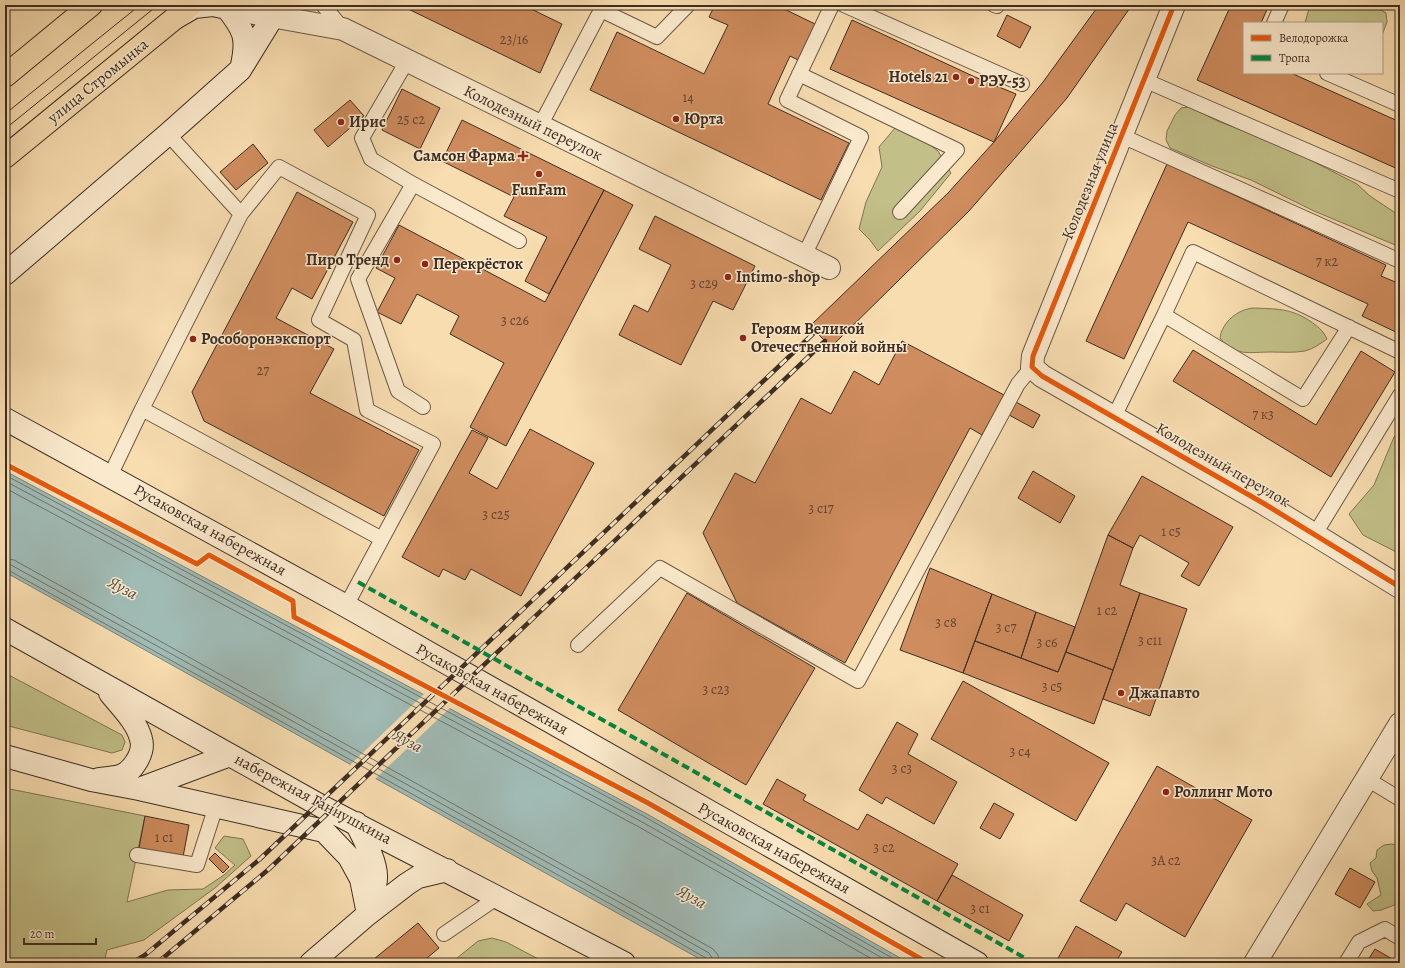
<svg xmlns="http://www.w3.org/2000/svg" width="1405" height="968" viewBox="0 0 1405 968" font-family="Alegreya,serif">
  <rect width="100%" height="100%" fill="#f8ddb0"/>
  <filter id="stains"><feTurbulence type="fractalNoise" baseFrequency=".005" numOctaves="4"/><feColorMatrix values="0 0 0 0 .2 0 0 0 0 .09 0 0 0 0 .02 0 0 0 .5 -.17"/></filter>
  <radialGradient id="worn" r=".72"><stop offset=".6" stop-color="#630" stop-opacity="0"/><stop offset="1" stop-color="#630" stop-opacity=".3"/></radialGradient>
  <path fill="#c2c088" stroke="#807656" d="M1310 5H1372L1386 13 1387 22 1382 35V23H1305Z
    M1189 107 1220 122 1278 143 1318 164 1357 184 1370 196 1400 216V247L1314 211 1251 180 1212 166 1170 148 1166 140 1167 131 1175 115 1181 108Z
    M895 128 913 132 938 151 951 173 920 211 878 251 870 240 859 229 866 202 882 167 879 147Z
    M1254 308C1275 309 1291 308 1310 321 1317 326 1323 330 1327 339 1320 344 1313 349 1305 351 1294 353 1282 352 1271 352 1250 352 1234 357 1220 338 1222 322 1238 309 1254 308Z
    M1400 430V554L1363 535 1349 514 1374 485 1394 437Z
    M5 673 122 735 125 742 122 750 112 753 5 725Z
    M5 788 145 816 127 902 168 890 203 889 224 875 235 865 215 848 224 836 243 839 251 856 215 888 144 940 107 950 104 963H5Z
    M1392 844 1400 846V903L1381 910 1373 911 1367 904 1381 895 1377 878 1372 871 1370 863 1376 858 1377 850 1384 845Z
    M492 938 506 942 546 963H451L478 941Z"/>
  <path fill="#a0bab4" stroke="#78827a" d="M5 471 647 814 909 963H707L5 572Z"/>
  <path fill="#f8ddb0" d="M425 693 451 707 374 780 349 766Z"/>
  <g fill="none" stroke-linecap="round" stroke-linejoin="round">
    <path stroke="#6e746c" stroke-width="1" d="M5 475 645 817 901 963
      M5 481 642 822 891 963
      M5 488 639 827 879 963
      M5 558 14 560 637 906 713 949 718 955 719 963
      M5 564 11 565 635 911 709 953 712 958 713 963
      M5 569 8 570 632 916 706 958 708 963"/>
  </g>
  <path fill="#cf8c5e" stroke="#3d2d23" d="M400 5H523L562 24 540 73Z
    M715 5H776L815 24 798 60 790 56 768 104 849 143 821 200 590 90 617 32 704 74 728 25 709 17Z
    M1099 5H1132L1067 98 969 211 831 347 810 326 948 193 994 142 1043 82Z
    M1231 5H1269L1261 23H1244V73H1291L1400 122V170L1197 80Z
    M1007 15 1031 27 1020 48 997 36Z
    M852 20 975 77 1016 94 994 142 830 69Z
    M402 89 440 108 420 149 382 130Z
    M350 100 364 116 328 147 314 130Z
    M462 120 604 190 549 294 525 281 547 237 504 216 514 197 442 161Z
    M253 144 268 163 236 190 220 172Z
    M1167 164 1386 265 1381 276 1400 284V334L1362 316 1368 304 1188 222 1124 359 1086 341Z
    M604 190 633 205 506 446 470 427 504 363 450 334 459 316 417 294 401 324 377 312 395 278 376 268 399 225 545 302Z
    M297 192 353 222 312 299 292 288 276 318 334 349 310 393 419 450 384 516 204 421 192 392Z
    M655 216 755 266 733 310 713 301 681 365 619 335 634 305 648 312 671 265 639 249Z
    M902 341 1004 395 982 435 970 428 845 663 737 603 703 533 735 473 755 483 801 398 831 414 854 371 879 385Z
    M1193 350 1316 425 1361 351 1395 372 1331 477 1173 381Z
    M1016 402 1040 415 1033 428 1009 415Z
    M530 429 594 463 521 596 471 569 465 580 443 569 439 577 402 557 472 430 488 438 469 473 497 489Z
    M1033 471 1075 496 1060 523 1018 498Z
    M1142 476 1233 527 1199 586 1181 576 1189 563 1140 535 1133 548 1108 535Z
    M1108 535 1133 548 1120 585 1140 593 1113 670 1066 652Z
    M930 568 992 594 963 673 900 650Z
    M687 593 815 668 746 785 618 710Z
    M1140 593 1187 609 1150 716 1103 699Z
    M992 594 1036 612 1021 658 975 641Z
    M1036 612 1075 627 1058 672 1021 658Z
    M975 641 1058 672 1066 652 1113 670 1094 724 963 673Z
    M963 681 1109 763 1076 821 931 739Z
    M897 722 918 734 908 754 957 782 934 824 886 797 882 804 859 790Z
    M1157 766 1252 820 1185 937 1126 903 1116 921 1080 901Z
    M777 779 806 795 803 800 858 830 867 814 958 864 937 901 763 804Z
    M994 803 1014 814 1000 839 980 828Z
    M145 816 189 825 183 857 139 848Z
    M215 853 229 867 223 873 209 859Z
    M1350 868 1375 882 1360 908 1335 894Z
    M952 875 1023 915 1009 941 937 901Z
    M418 923 439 948 421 963H377L374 959Z
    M1076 926 1122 952 1115 963H1063L1057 960Z
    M1375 949 1399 963H1366Z"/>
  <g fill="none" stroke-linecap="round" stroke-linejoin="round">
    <g stroke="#6c5946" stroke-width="16">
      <path id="lane" d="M323 5 343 29
        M844 5 1022 84
        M994 5 997 6
        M1274 23 1282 5
        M407 61 362 138 371 159 413 184 358 279 398 391 423 407
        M1327 73 1400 105
        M799 74 957 150 900 212
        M1144 80 1400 191
        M540 126 601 10 657 37 688 5
        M168 134 241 214
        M1122 136 1400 261
        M279 167 368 215 319 320 354 340 367 410 433 444 382 539 142 409 241 214Z
        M413 184 519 241
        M804 256 861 137 787 100 832 5
        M1164 315 1303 399 1349 327
        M1114 417 1164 315 1193 252 1400 352
        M110 476 142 409
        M1315 534 1400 395
        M346 606 382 539
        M578 645 660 568 858 681 1018 384 1032 367
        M1367 779 1400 799
        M137 855 197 865 216 806
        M444 934 498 897
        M1346 963 1359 942 1385 929 1400 938"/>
    </g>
    <g stroke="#6c5946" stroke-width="24">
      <path id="street" d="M1174 5 1033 356 1032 367 1042 376 1263 503 1400 587
        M227 8 343 29 829 268
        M1255 963 1400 724"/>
    </g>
    <g stroke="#3d2d23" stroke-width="24">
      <path id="secondary" d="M175 18 194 7 213 5 227 8C244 30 248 37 242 65
        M5 274 168 134 240 70 280 5
        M5 419 346 606 977 963
        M5 629 321 806 624 963
        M5 756 91 780 139 789 324 831 349 857 361 879 368 914
        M99 779C105 778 114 778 120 776 133 772 145 752 141 739 137 722 121 707 110 693
        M139 789 230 755
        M356 823C363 837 377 862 376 878 376 886 373 895 371 903
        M311 963 368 914 407 884 418 877 447 870"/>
    </g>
    <g stroke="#3d2d23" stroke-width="24">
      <path id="primary" d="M5 76 91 5
        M5 157 191 5"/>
    </g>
    <use href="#lane" stroke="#fae9cc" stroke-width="14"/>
    <use href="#street" stroke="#fae9cc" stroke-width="22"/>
    <use href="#secondary" stroke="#fae9cc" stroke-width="22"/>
    <use href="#primary" stroke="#f8ddb0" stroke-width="22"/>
    <path stroke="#3d2d23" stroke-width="1" d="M5 114 140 5
      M5 129 158 5"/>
    <g stroke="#3d2d23" stroke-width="4.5">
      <path id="rail" d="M132 963 145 955 260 859 816 331
        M157 963 269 869 825 341"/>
    </g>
    <use href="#rail" stroke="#fae9cc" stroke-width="3" stroke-dasharray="9" stroke-linecap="butt"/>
    <path stroke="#00873e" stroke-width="4" stroke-dasharray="8 4" stroke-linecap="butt" d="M358 582 1025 958"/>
    <g stroke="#fae9cc" stroke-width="8">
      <path id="cycleway" d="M1174 5 1033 356 1032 367 1042 376 1263 503 1400 587
        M5 464 197 564 209 555 293 601 294 617 648 803 928 963"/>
    </g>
    <use href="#cycleway" stroke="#e8590c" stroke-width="5"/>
  </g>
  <g fill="#8f2418" stroke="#fae9cc" stroke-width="1.5">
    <circle cx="956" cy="77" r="4"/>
    <circle cx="971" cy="81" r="4"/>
    <circle cx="676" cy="119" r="4"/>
    <circle cx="341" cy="122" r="4"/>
    <path d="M521 150h4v4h4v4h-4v4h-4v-4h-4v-4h4z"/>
    <circle cx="539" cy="174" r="4"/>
    <circle cx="397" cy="260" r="4"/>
    <circle cx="425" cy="264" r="4"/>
    <circle cx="728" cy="277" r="4"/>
    <circle cx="743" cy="338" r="4"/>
    <circle cx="193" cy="339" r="4"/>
    <circle cx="1121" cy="693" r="4"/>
    <circle cx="1166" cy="792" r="4"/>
  </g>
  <g text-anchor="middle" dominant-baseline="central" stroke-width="3" stroke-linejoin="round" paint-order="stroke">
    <g font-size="14" fill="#624532">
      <text x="514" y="39">23/16</text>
      <text x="688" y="97">14</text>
      <text x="411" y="119">25 с2</text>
      <text x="1327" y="261">7 к2</text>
      <text x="704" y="283">3 с29</text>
      <text x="515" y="320">3 с26</text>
      <text x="263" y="370">27</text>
      <text x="1263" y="414">7 к3</text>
      <text x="821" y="508">3 с17</text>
      <text x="496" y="514">3 с25</text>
      <text x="1171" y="531">1 с5</text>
      <text x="1107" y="610">1 с2</text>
      <text x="946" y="622">3 с8</text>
      <text x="1006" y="627">3 с7</text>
      <text x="1150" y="640">3 с11</text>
      <text x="1047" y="642">3 с6</text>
      <text x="1052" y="686">3 с5</text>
      <text x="716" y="689">3 c23</text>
      <text x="1020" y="751">3 с4</text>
      <text x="902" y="768">3 c3</text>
      <text x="164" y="837">1 с1</text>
      <text x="884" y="847">3 с2</text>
      <text x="1166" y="860">3A c2</text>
      <text x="980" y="908">3 с1</text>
    </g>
    <g font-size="16" font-weight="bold" fill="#3d2d23" stroke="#fae9cc" text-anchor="start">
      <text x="948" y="77" text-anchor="end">Hotels 21</text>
      <text x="979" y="81">РЭУ-53</text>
      <text x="684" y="119">Юрта</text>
      <text x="349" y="122">Ирис</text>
      <text x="515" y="156" text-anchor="end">Самсон Фарма</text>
      <text x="539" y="190" text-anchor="middle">FunFam</text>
      <text x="389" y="260" text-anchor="end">Пиро Тренд</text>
      <text x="433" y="264">Перекрёсток</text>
      <text x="736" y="277">Intimo-shop</text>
      <text x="751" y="329">Героям Великой<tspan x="751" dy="18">Отечественной войны</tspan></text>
      <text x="201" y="339">Рособоронэкспорт</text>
      <text x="1129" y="693">Джапавто</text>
      <text x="1174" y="792">Роллинг Мото</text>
    </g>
    <g font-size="16" fill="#3d2d23" stroke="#fae9cc">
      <text transform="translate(98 81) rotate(-39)">улица Стромынка</text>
      <text transform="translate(533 123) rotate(26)">Колодезный переулок</text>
      <text transform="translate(1090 181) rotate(-68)">Колодезная улица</text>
      <text transform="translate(1223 465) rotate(30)">Колодезный переулок</text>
      <text transform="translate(210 530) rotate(29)">Русаковская набережная</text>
      <text transform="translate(492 689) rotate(29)">Русаковская набережная</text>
      <text transform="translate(313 799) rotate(28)">набережная Ганнушкина</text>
      <text transform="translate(774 848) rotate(29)">Русаковская набережная</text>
    </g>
    <g font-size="17" font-style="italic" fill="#565047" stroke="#fae9cc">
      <text transform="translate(123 588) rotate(28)">Яуза</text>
      <text transform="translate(408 741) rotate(28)">Яуза</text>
      <text transform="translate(692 897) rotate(30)">Яуза</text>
    </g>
  </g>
  <rect width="1405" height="968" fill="none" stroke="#f8ddb0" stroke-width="20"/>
  <rect x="6" y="6" width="1393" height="956" fill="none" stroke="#3d2d23" stroke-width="2"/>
  <rect x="10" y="10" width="1385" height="948" fill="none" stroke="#3d2d23"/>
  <rect x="1243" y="22" width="140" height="52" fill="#fae9cc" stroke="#ae9e88"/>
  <rect x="1251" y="35" width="20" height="6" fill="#e8590c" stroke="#ae9e88"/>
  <text x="1279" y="42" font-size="12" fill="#3d2d23">Велодорожка</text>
  <rect x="1251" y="55" width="20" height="6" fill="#00873e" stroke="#ae9e88"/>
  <text x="1279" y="62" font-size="12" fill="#3d2d23">Тропа</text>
  <path d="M24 938v6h72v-6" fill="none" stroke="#3d2d23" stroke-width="2"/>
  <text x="30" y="938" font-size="12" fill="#3d2d23" stroke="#fae9cc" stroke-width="3" paint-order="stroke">20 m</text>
  <rect width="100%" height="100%" filter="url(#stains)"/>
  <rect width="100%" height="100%" fill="url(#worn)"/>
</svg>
